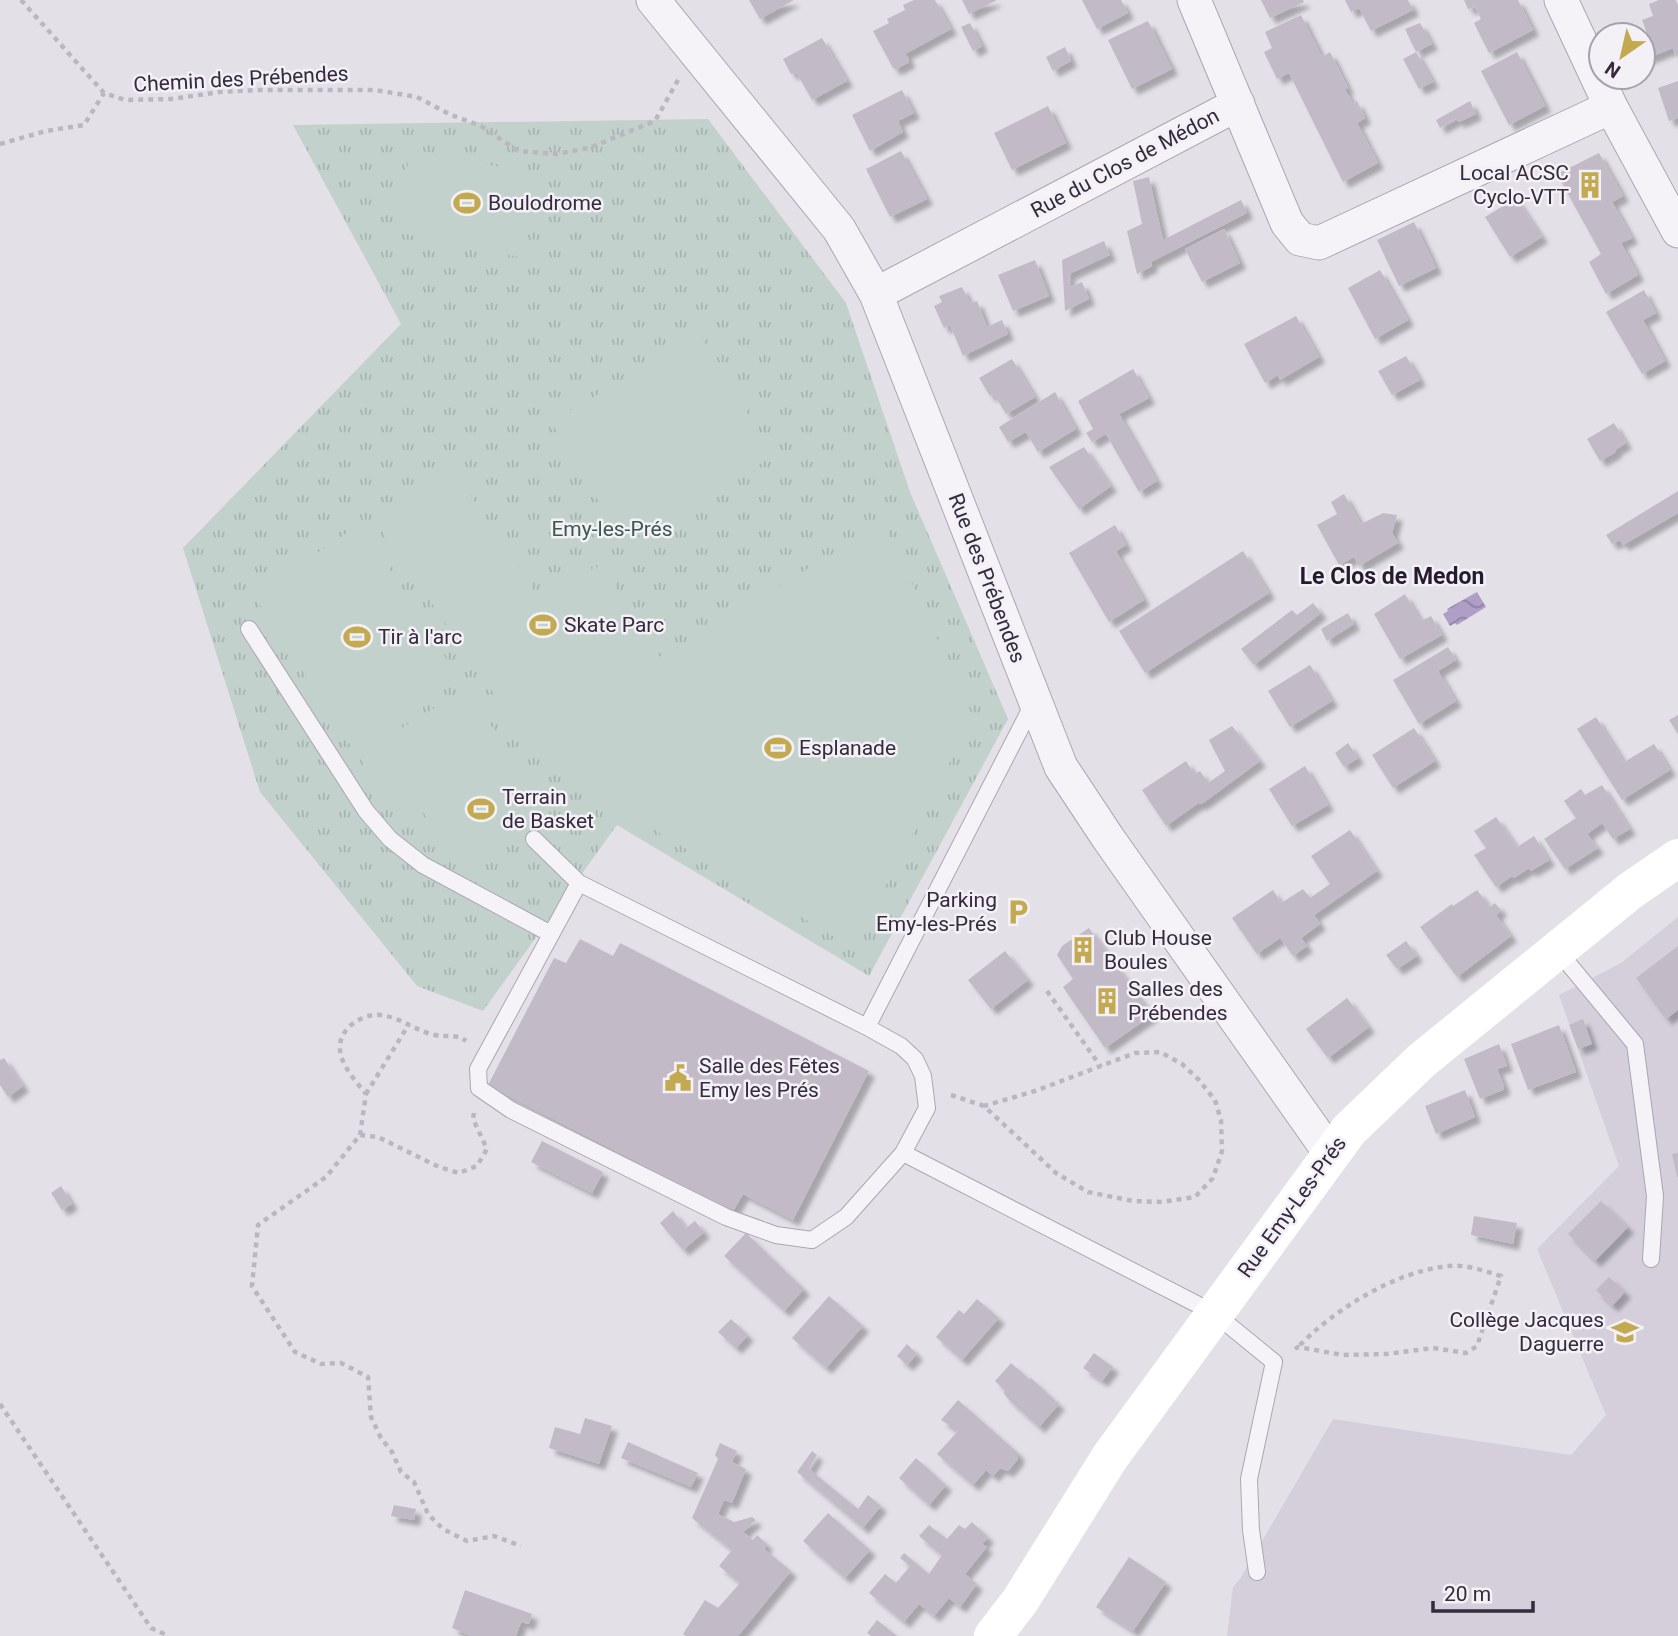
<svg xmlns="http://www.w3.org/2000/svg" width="1678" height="1636" viewBox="0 0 1678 1636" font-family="Roboto,sans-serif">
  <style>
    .built { fill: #d4cfda }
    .grass { fill: url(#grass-tufts) }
    .pitch { fill: #c2d1cc }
    .water { fill: url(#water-waves) }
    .building { fill: #c2bbc7; filter: url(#shadow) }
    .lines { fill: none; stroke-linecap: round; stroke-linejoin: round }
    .lane-casing { stroke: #aca6b2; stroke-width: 18 }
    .street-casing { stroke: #aca6b2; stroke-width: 35 }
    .path { stroke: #bbb7c0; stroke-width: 4.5; stroke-dasharray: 5 5; stroke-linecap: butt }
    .lane { stroke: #f5f3f7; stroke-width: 16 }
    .street { stroke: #f5f3f7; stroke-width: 33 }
    .secondary { stroke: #fff; stroke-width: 38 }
    .labels { text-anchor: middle; stroke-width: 5; stroke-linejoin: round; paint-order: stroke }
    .street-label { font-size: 21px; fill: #352a3e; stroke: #f3f0f6 }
    .poi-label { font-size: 21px; fill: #352a3e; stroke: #f3f0f6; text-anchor: start }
    .park-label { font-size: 21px; fill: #395950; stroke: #f3f0f6 }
    .neighbourhood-label { font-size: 23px; font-weight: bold; fill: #271c2f; stroke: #f3f0f6 }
  </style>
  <defs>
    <pattern id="grass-tufts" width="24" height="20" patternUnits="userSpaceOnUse" patternTransform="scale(1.75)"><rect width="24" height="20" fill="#c2d1cc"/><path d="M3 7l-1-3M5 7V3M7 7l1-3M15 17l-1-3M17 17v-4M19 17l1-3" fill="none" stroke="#a7b4b0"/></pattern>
    <pattern id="water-waves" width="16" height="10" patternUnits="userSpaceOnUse" patternTransform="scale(1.75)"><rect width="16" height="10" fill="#af9ec5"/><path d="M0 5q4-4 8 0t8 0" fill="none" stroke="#8f81a1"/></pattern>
    <filter id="shadow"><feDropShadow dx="6" dy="6" stdDeviation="2" flood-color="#0004"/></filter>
  </defs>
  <rect width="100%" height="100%" fill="#e4e0e8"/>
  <path class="built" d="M1678,917V1636H1227L1233,1587L1240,1579L1333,1419L1571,1455L1606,1415L1537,1249L1619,1166L1559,995L1621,963Z"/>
  <path class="grass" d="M708,119L846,303L910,492L1008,719L869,976L617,825L483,1011L417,986L260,792L183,548L401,324L293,125Z"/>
  <path class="pitch" d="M411,149L539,175L524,258L394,232Z
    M700,334L773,456L624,544L551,422Z
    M455,472L534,591L602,565L660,657L884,523L973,717L853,948L562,775L529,745L377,523Z
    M361,523L459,679L351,746L254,596Z
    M468,687L547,819L463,876L416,801L395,813L358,755Z"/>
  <path class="water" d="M1477,592L1486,607L1457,625L1455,623L1450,626L1443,614L1448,611L1447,609Z"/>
  <path class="building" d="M749,0H794L760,19Z
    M914,0H935L951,29L905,54L909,59L908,63L896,69L893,68L873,31L889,23L887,19L905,10L903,5Z
    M962,0H997L969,14Z
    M1082,0H1121L1128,13L1097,29Z
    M1261,0H1303L1304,2L1270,18Z
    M1345,0H1408L1413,10L1371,31L1359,8L1351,12Z
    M1464,0H1518L1533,30L1489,53L1474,23L1481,19L1475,7L1468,9Z
    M1659,0H1676L1678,5V54L1675,55L1673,48L1643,60V41L1649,39L1642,20L1653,16L1649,4Z
    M1301,15L1322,57L1330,52L1348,88L1345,89L1353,104L1357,101L1365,118L1357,123L1378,163L1343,182L1289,73L1277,79L1264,52L1272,48L1265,32Z
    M1148,21L1172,69L1132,89L1108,40Z
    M970,23L982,46L973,51L961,27Z
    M1420,23L1432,44L1416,52L1433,82L1419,89L1403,59L1416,52L1405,29Z
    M822,38L847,81L812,100L796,72L791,74L783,59Z
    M1065,47L1071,61L1053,71L1046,57Z
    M1517,52L1545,106L1509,125L1481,71Z
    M1678,81V118L1669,121L1658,88Z
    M902,90L914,113L898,121L903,132L870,151L852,115Z
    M1470,101L1476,114L1459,122L1456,119L1440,128L1436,120Z
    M1048,106L1066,143L1012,170L994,133Z
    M901,151L927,199L890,217L866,169Z
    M1599,153L1623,196L1612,202L1632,238L1621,243L1638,275L1606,294L1589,262L1601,254L1557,174Z
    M1149,177L1163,240L1241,200L1247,213L1151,262L1152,266L1137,274L1127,231L1142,224L1133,181Z
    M1516,198L1542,237L1510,257L1485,217Z
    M1414,222L1436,268L1399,286L1377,240Z
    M1224,229L1240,263L1202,282L1185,249Z
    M1104,241L1110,255L1069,274L1070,287L1082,282L1089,299L1065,311L1062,260Z
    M1035,260L1049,296L1013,311L998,275Z
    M1380,270L1408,320L1375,339L1348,288Z
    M962,287L970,303L977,301L987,327L1002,320L1008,334L963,356L950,325L944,328L934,306L942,302L939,296Z
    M1644,290L1656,313L1643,320L1665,361L1642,374L1606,312Z
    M1296,316L1319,357L1280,380L1278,375L1265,383L1244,344Z
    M1406,356L1420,380L1392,395L1378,371Z
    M1012,359L1035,397L1006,414L994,394L990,396L979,378Z
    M1133,369L1149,398L1119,414L1157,481L1139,492L1106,434L1092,442L1086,433L1093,429L1078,401Z
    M1055,392L1076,429L1038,452L1026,432L1008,442L999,427Z
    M1614,423L1626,443L1615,450L1616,452L1600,461L1587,439Z
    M1084,447L1111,486L1079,509L1049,467Z
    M1678,491V513L1623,545L1620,540L1612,544L1606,535Z
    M1344,494L1361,524L1383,513L1397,515L1392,533L1398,543L1359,566L1354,557L1339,565L1317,525L1337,514L1331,502Z
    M1115,525L1126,545L1116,551L1144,600L1109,622L1069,553Z
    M1243,551L1269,593L1145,673L1119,631Z
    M1405,594L1421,621L1431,616L1442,635L1400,659L1374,614Z
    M1313,603L1321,613L1254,665L1241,649L1292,610L1297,615Z
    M1348,613L1354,624L1327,641L1321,629Z
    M1448,647L1456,660L1438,671L1456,701L1419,724L1393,680Z
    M1310,665L1332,701L1290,727L1268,691Z
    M1678,715V734L1669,720Z
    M1596,717L1624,762L1654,744L1670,770L1622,800L1577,729Z
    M1232,726L1260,761L1203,803L1197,804L1166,826L1142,790L1186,761L1194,774L1200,771L1208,783L1225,771L1209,740Z
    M1414,728L1435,761L1393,788L1372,755Z
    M1348,743L1358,758L1344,767L1335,753Z
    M1305,766L1328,805L1292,826L1269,789Z
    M1602,785L1630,829L1613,839L1602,823L1587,834L1598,848L1565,869L1544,839L1576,818L1564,801L1581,789L1585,795Z
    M1496,817L1517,847L1534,836L1549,860L1531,871L1529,868L1514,878L1512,876L1496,887L1474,855L1486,848L1474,831Z
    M1350,830L1377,871L1314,915L1320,924L1301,938L1307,946L1293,956L1280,938L1257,954L1232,918L1273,890L1281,903L1303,889L1310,898L1330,884L1311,856Z
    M1477,890L1490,907L1495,903L1501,910L1496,915L1511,936L1457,977L1420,927L1452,904L1453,906Z
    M1089,928L1152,1015L1105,1048L1063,987L1073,979L1057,955L1062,946Z
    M580,939L613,956L620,943L869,1071L793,1220L743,1194L733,1211L488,1085L554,958L566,963Z
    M1406,941L1417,956L1397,969L1386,955Z
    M1678,946V1010L1666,1019L1636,978Z
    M1005,951L1028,980L991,1009L968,980Z
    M1347,998L1369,1027L1328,1058L1306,1029Z
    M1583,1019L1592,1044L1578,1049L1569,1025Z
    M1559,1025L1576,1072L1528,1090L1511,1044Z
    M1499,1044L1507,1066L1497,1069L1504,1086L1503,1090L1480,1099L1464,1059Z
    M4,1058L23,1086L8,1097L0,1085V1060Z
    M1465,1090L1475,1117L1436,1134L1425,1106Z
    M542,1141L603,1172L592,1193L531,1162Z
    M1678,1153V1177H1677L1672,1154Z
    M61,1186L72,1204L62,1210L51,1193Z
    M1601,1201L1628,1227L1595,1261L1568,1234Z
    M673,1211L686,1228L695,1221L704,1232L683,1250L660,1223Z
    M1474,1216L1517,1223L1513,1244L1471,1235Z
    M746,1233L804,1289L784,1311L724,1256Z
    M1609,1277L1625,1292L1612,1306L1596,1290Z
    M829,1296L863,1326L826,1368L792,1338Z
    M977,1299L999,1318L962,1360L936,1337L959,1310L964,1314Z
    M731,1319L748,1335L736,1348L718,1332Z
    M907,1344L917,1354L907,1365L897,1356Z
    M1094,1353L1113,1367L1102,1381L1083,1368Z
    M1011,1363L1029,1379L1031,1378L1059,1404L1039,1427L1010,1401L1004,1394L1005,1391L995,1381Z
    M958,1400L1018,1453V1459L1008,1471L1000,1468L993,1476L986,1470L973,1485L937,1454L958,1431L941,1420Z
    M585,1418L612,1426L599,1464L549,1448L555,1427L580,1434Z
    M628,1442L698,1473L691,1487L621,1458Z
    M720,1443L737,1451L732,1462L746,1469L732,1503L724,1500L718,1514L734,1522L752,1517L756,1520L743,1532L753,1540L757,1535L767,1544L764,1549L791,1571L738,1636H686L683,1634L705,1600L718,1608L740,1583L719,1566L732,1550L692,1518L718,1459L715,1455Z
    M812,1451L817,1455L809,1469L858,1509L868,1495L881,1506L863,1528L797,1472Z
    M916,1458L946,1485L929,1505L899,1478Z
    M394,1505L416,1509L414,1520L391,1516Z
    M828,1513L870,1550L845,1578L803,1541Z
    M972,1522L988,1537L982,1544L987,1547L965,1574L977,1584L960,1607L949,1598L934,1616L919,1604L904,1622L869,1593L885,1574L896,1583L910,1566L900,1558L904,1553L929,1574L942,1555L919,1536L929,1525L947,1539L959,1525L965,1529Z
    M1129,1557L1166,1582L1133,1631L1096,1607Z
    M465,1590L532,1614L529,1624L521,1622L516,1636H471L452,1628Z
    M877,1620L897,1636H871L867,1633Z"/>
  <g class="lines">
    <defs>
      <path id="lane" d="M249,629L366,811L390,839L423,865L551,934
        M534,839L579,883L867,1027L901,1046L915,1059L923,1076L927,1108L903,1153L1214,1313L1274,1362L1249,1479L1251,1530L1257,1572
        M579,883L478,1069L479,1088L511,1110L726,1217L776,1235L812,1240L846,1217L903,1153
        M1558,951L1635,1044L1655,1196L1651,1259
        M867,1027L1034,702"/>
      <path id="street" d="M653,0L839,229L876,294L1061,767L1108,838L1330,1153
        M1194,0L1287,223L1300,239L1319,243L1611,107
        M1561,0L1611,107L1678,231
        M876,294L1238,104"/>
    </defs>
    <use href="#lane" class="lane-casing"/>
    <use href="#street" class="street-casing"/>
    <path class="path" d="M21,0L104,93L125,100L172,99L219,92L259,90H375L417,97L449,114L481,126L518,151L557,154L589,148L655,121L678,80
      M0,144L46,131L84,125L104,93
      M1047,991L1101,1067
      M366,1094L409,1024
      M951,1095L984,1106L1056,1173L1088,1192L1133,1201L1162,1202L1195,1197L1213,1178L1222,1151L1221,1120L1215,1100L1198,1079L1182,1064L1160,1052L1135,1053L1035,1091L984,1106
      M474,1113L473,1119L487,1149L477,1166L459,1173L439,1167L378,1137L360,1135L326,1177L258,1225L252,1286L295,1352L321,1364L341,1363L368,1377L371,1417L381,1438L392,1452L401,1472L414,1482L428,1514L443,1529L467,1541L494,1536L521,1546
      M360,1135L366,1094C350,1074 326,1049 350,1026C358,1019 370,1014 380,1015C401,1017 415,1031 435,1035C447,1038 456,1033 466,1041
      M1295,1349L1298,1347L1343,1355L1387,1354L1433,1348L1466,1353L1477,1346L1501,1276C1484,1271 1466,1264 1448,1266C1394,1272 1335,1309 1298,1347
      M0,1404L151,1628L169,1636"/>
    <use href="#lane" class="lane"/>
    <use href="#street" class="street"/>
    <path class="secondary" d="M993,1636L1020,1601L1110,1457L1349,1130L1421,1061L1630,891L1678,858"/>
  </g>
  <defs>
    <symbol id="building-bare" viewBox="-9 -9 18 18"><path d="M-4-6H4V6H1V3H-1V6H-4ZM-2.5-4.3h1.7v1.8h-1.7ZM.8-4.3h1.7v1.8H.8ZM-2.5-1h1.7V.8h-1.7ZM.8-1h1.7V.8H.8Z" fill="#c3a94f" stroke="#f3f0f6" stroke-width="2.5" paint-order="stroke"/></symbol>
    <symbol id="stadium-bare" viewBox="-9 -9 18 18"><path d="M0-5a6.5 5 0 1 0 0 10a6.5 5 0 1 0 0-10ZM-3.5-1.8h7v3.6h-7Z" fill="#c3a94f" stroke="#f3f0f6" stroke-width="2.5" paint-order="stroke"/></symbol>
    <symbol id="parking-bare" viewBox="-9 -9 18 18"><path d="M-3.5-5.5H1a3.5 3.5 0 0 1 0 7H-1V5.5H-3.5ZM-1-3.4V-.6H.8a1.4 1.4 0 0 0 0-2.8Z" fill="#c3a94f" stroke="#f3f0f6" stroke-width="2.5" paint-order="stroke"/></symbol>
    <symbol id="civic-bare" viewBox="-9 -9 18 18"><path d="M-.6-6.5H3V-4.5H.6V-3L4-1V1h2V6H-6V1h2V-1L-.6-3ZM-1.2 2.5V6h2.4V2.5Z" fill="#c3a94f" stroke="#f3f0f6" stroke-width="2.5" paint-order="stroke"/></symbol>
    <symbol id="school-bare" viewBox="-9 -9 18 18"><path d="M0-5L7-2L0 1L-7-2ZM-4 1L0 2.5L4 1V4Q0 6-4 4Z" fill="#c3a94f" stroke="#f3f0f6" stroke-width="2.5" paint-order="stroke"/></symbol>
  </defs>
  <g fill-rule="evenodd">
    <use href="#building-bare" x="1571" y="166" width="38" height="38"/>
    <use href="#stadium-bare" x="448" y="184" width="38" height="38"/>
    <use href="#stadium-bare" x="524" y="606" width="38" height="38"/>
    <use href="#stadium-bare" x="338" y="618" width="38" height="38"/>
    <use href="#stadium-bare" x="759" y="729" width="38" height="38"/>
    <use href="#stadium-bare" x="462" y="790" width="38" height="38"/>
    <use href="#parking-bare" x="999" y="893" width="38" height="38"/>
    <use href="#building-bare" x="1064" y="931" width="38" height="38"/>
    <use href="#building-bare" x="1088" y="982" width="38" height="38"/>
    <use href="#civic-bare" x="659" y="1059" width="38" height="38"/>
    <use href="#school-bare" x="1606" y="1313" width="38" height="38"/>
  </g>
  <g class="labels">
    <g class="street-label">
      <text transform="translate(241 79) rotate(-3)" y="7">Chemin des Prébendes</text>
      <text transform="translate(1125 163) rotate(-28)" y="7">Rue du Clos de Médon</text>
      <text transform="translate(987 578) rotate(69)" y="7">Rue des Prébendes</text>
      <text transform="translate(1292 1207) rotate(-54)" y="7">Rue Emy-Les-Prés</text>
    </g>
    <g class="poi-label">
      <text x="1569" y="180" text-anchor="end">Local ACSC<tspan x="1569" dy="24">Cyclo-VTT</tspan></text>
      <text x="488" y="210">Boulodrome</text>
      <text x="564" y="632">Skate Parc</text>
      <text x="378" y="644">Tir à l'arc</text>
      <text x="799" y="755">Esplanade</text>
      <text x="502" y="804">Terrain<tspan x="502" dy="24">de Basket</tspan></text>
      <text x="997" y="907" text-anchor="end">Parking<tspan x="997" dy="24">Emy-les-Prés</tspan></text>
      <text x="1104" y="945">Club House<tspan x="1104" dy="24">Boules</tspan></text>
      <text x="1128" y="996">Salles des<tspan x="1128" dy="24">Prébendes</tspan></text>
      <text x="699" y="1073">Salle des Fêtes<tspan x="699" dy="24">Emy les Prés</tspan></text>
      <text x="1604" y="1327" text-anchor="end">Collège Jacques<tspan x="1604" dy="24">Daguerre</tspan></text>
    </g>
    <g class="park-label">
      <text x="612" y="536">Emy-les-Prés</text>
    </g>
    <g class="neighbourhood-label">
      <text x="1392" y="584">Le Clos de Medon</text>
    </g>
  </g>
  <g transform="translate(1622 56) rotate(214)"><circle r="33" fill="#f3f0f6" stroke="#a7a1ac" stroke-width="2"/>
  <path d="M0-5L12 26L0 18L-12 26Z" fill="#c3a94f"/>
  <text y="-10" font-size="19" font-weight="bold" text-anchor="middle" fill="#352a3e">N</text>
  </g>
  <path d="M1433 1601v10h100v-10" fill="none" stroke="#352a3e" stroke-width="3.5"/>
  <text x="1444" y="1601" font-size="21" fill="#352a3e" stroke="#f3f0f6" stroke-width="5" paint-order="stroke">20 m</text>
</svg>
